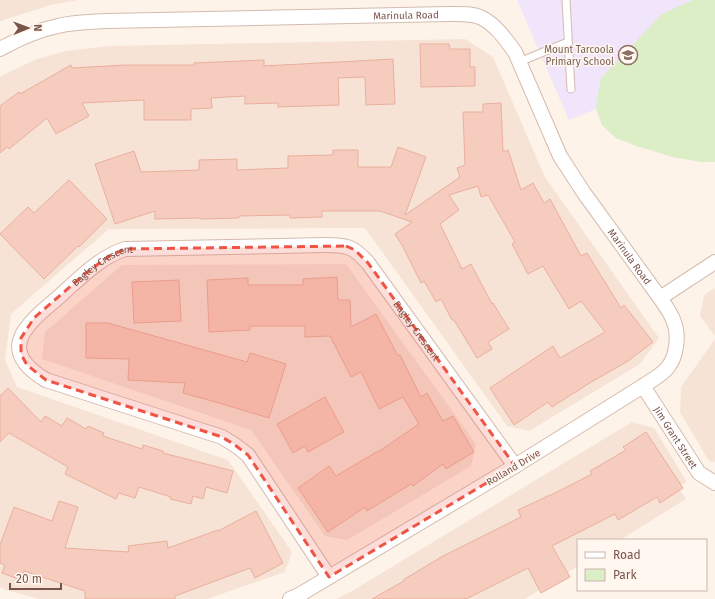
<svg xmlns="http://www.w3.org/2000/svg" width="715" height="599" viewBox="0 0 715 599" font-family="'Fira Sans',sans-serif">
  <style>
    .residential { fill: #f6e3d6 }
    .education { fill: #f0e5fb }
    .green { fill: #dbeec5 }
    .building { fill: #f6ccbe; stroke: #eaaf9d }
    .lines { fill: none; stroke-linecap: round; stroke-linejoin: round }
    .lane-casing { stroke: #d4bbaf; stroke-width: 9 }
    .street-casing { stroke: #d4bbaf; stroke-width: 16 }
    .lane { stroke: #fff; stroke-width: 7 }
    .street { stroke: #fff; stroke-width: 14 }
    .marked { fill: #f05445; fill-opacity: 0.2; stroke: #f05445; stroke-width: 3; stroke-dasharray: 8 5; stroke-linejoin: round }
    .labels { text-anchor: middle; stroke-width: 3; stroke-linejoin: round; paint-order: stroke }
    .street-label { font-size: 10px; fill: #7b5449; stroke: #fff7f0 }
    .education-label { font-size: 10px; fill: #785e54; stroke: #fff7f0; text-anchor: end }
  </style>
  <rect width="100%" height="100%" fill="#fef3e8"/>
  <path class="residential" d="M0,0H78L51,5L7,19L0,22Z
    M465,39L493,57L545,177L659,338L640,364L529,431L507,426L365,228L109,229L11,314L5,360L17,387L228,460L292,552L285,572L207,599H39L6,590L0,587V77L9,72L37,59L66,51L109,46Z
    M346,264L476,444L471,466L347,540L325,536L251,430L42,359L45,332L122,265Z
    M715,288V336L700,316L704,295Z
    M715,339V462L709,461L680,412L681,387Z
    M632,422L654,428L687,482L678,487L686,499L620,540H578V566L525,599H336L352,591Z"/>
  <path class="education" d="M517,0H715V162H702L673,157L637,146L616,138L602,125L596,109L569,120Z"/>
  <path class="green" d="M693,0H715V162H702L673,157L637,146L616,138L602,125L596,109L597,98L601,78L662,14Z"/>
  <path class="building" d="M420,44H449L450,49H470V67H475V86L421,87Z
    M393,59L395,104L366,105L365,77L338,78L339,105L278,107V103L245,104V96L211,98L212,108L191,109V120H144V100L82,103L89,116L56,134L47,118L9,149L7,147L0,153V106L19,92L20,94L71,65L72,68L126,65H195L194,63L264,60V66Z
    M501,103L503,152L508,150L521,190L533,183L544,203L550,199L581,256L587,253L621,308L624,305L653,342L628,361L588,384L552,407L548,402L514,425L490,388L553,346L560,358L605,332L581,301L569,309L543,266L528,274L512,244L515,242L488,195L481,197L478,186L449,195L459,210L440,224L462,269L471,264L492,304L493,303L509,329L488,342L492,349L477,358L454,320H452L441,299L436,302L424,281L421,283L402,245L395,234L412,222L380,211H322V217L290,218V215L239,216V218L201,219V218L155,219V211L115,224L95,164L134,151L141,172L199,170V160L237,159V170L288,168V156L333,155V150H358V167H391L398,147L426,157L405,215L460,177L457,168L465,165L463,112H483V104Z
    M69,180L107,219L79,247L78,246L44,279L0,234L28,207L34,213Z
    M337,277L338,300H350L351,327L376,314L398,356L400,355L421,397L427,393L443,421L453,416L474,452L446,469L443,464L413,486L411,484L367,511L365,507L328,532L298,488L329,466L336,476L378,451V452L419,424L403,397L379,409L361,372L351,377L330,336L305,337V326H250V330L209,332L207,280L248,278V285H303V279Z
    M179,280L181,321L134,323L132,282Z
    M86,323H108L247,362L250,353L286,364L269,418L219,403L183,393L185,383L128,380L129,359L86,358Z
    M8,388L41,422L45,416L62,426L67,418L86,429L88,426L104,433L103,436L142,449L143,445L163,451V453L233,471L227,493L206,487L203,499L193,496L191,504L170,499L171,497L139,487L135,498L119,493L116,499L65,474L68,467L9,433L0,442V396Z
    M325,397L344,432L308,452L305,446L293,453L277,424Z
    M646,432L683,488L660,503L657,497L618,520L615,514L552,546L570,577L541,593L528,568L466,599H372L404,581L403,580L443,556L521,517L518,510L550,495H551L592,474L590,471L626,450L623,447Z
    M59,501L78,507L65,548L129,552L128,546L167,541L168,548L218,530V531L256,511L283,563L255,578L250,568L175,596V599H85V591L24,571L21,580L2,573L5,565L0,563V545L14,507L52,521Z"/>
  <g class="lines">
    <defs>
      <path id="lane" d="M566,0L571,89
        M519,62L568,42"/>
      <g id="street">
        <path id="s1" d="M0,49C18,39 38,30 58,26C74,22 91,22 107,21L448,14C459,14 472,13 482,18C496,25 506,40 515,52L560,156L584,193L660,298C665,305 671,313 674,322C679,335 677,356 668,367C662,375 652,380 643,386L515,466L299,595L290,599"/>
        <path d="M660,298L715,262"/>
        <path id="s2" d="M643,386L699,473L715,483"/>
        <path id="s3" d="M329,577L248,455L235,445L222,437L46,380C34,373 19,362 19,346C20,340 22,333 26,329C35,315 49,306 61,295C80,278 100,257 125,249L325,245C347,245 353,246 368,263L515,466"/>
      </g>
    </defs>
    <use href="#lane" class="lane-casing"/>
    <use href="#street" class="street-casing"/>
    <use href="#lane" class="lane"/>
    <use href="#street" class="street"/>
  </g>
  <path class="marked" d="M346,246L355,250L368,263L515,466L329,577L248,455L235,445L222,437L46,380L27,365L21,354V338L34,318L86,273L109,256L125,249Z"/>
  <defs>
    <symbol id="school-ring" viewBox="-11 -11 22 22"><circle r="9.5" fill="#fff7f0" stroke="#8d6e63" stroke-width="1.5"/><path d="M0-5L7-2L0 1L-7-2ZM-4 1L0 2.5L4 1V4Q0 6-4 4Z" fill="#8d6e63"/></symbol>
  </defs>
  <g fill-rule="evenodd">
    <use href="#school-ring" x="617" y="44" width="22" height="22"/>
  </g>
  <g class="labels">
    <g class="street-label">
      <text dy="4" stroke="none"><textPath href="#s1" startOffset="411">Marinula Road</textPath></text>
      <text dy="4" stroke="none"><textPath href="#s1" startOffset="771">Marinula Road</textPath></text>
      <text dy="4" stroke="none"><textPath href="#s3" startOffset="528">Bagley Crescent</textPath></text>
      <text dy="4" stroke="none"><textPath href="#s3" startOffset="888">Bagley Crescent</textPath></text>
      <text dy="4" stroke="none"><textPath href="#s2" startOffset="61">Jim Grant Street</textPath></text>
      <text transform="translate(513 467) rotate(-31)" y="4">Rolland Drive</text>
    </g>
    <g class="education-label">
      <text x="614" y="53">Mount Tarcoola<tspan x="614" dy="12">Primary School</tspan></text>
    </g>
  </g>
  <rect x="577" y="539" width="130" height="52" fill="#fff7f0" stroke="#cab6ad"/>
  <rect x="585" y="552" width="20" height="6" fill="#ffffff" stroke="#cab6ad"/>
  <text x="613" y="559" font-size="12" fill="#7b5449">Road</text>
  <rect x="585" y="569" width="20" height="12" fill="#dbeec5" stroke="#cab6ad"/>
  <text x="613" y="579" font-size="12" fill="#7b5449">Park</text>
  <g transform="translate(28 28) rotate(89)" stroke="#fff7f0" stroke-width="3" paint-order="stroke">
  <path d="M0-3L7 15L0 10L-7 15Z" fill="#7b5449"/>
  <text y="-6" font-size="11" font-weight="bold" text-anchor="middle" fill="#7b5449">N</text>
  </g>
  <path d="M10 583v6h51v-6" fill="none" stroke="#7b5449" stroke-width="2"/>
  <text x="16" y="583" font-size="12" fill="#7b5449" stroke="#fff7f0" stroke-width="3" paint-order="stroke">20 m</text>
</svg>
